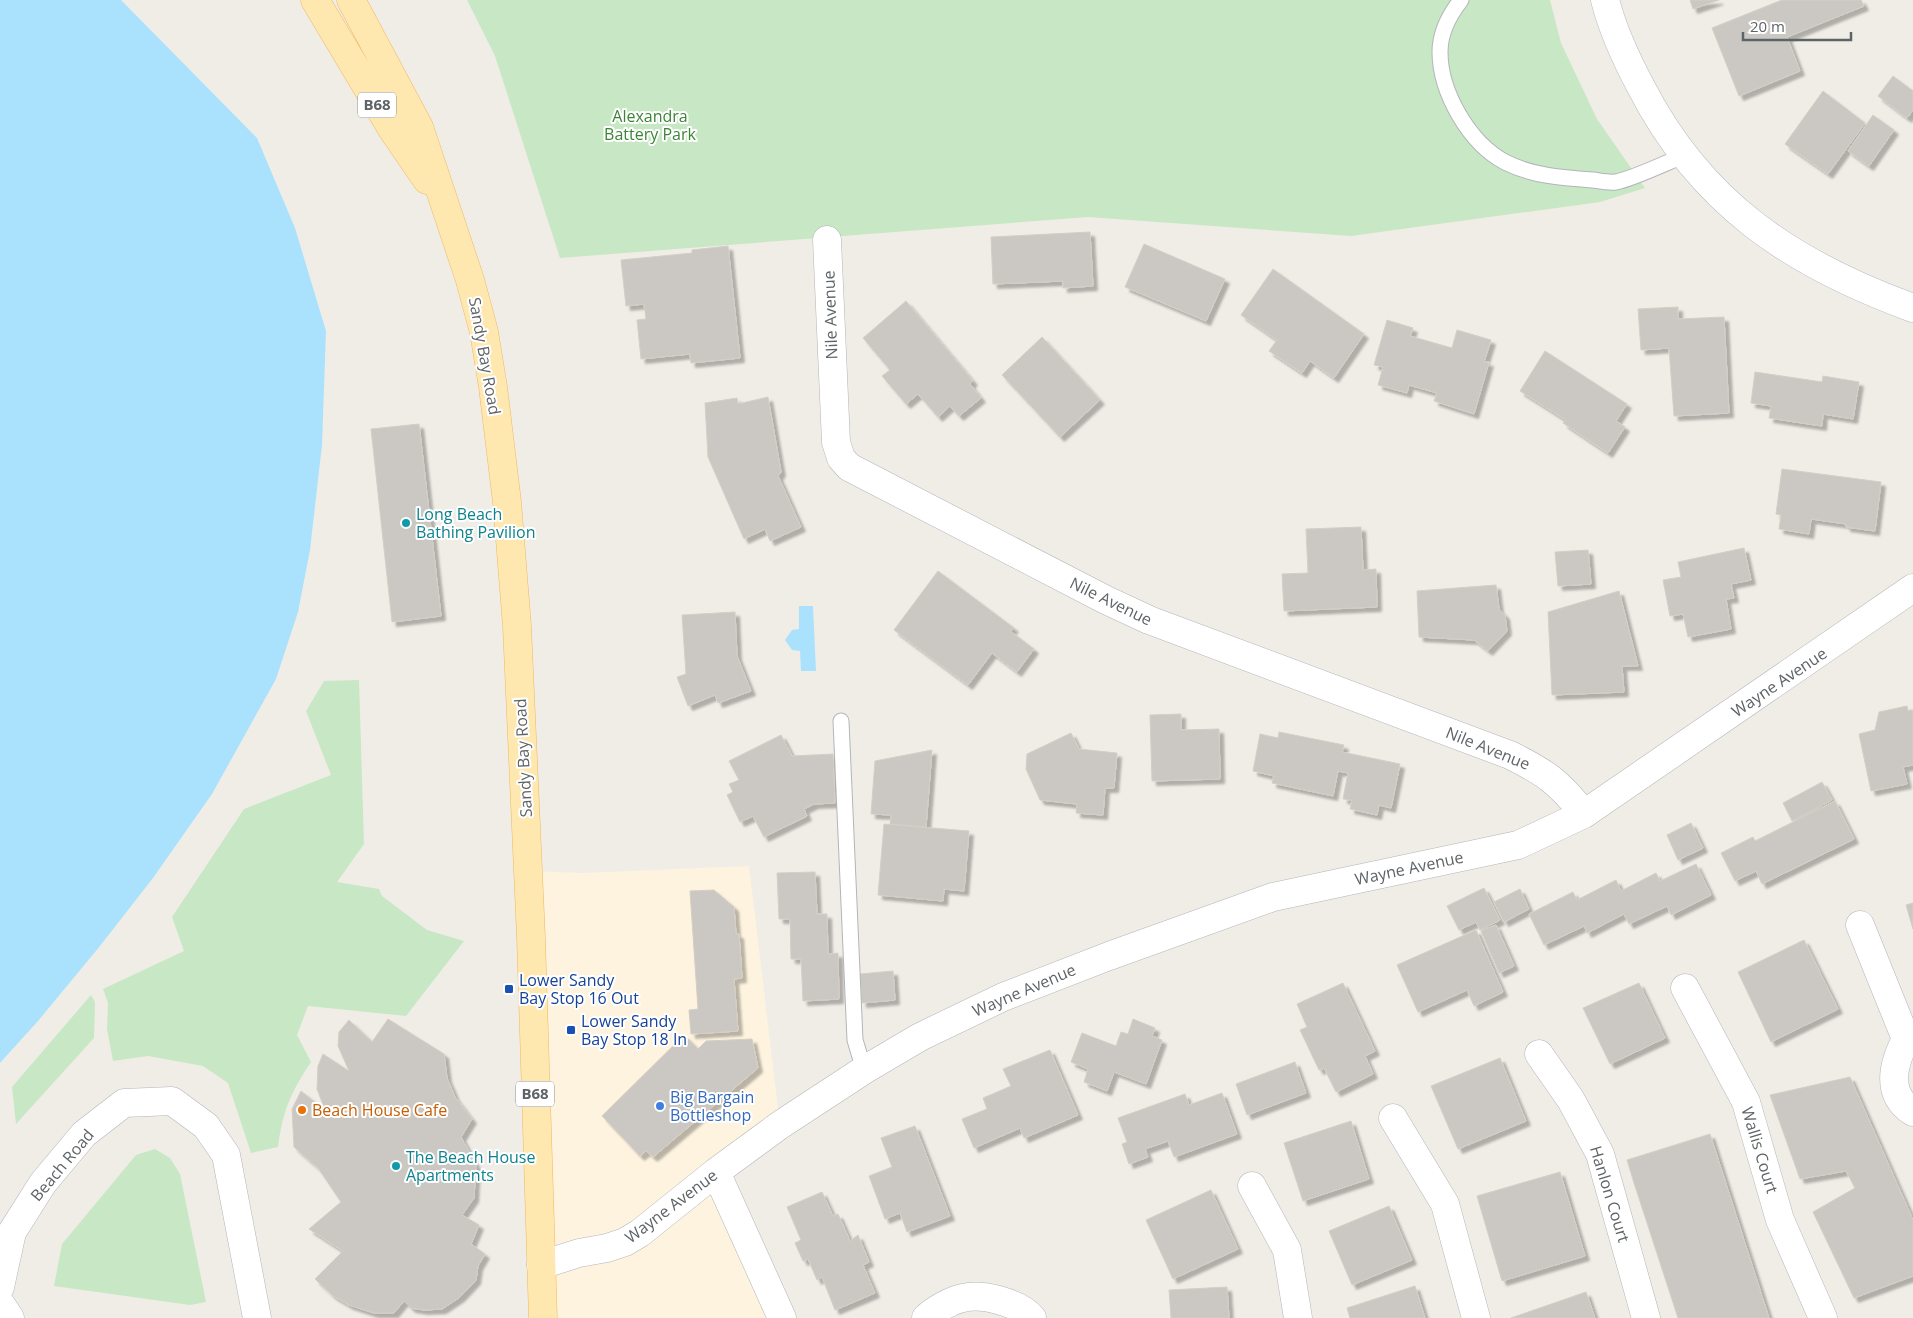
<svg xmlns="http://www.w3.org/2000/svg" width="1913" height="1318" viewBox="0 0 1913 1318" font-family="'Open Sans',sans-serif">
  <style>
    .commercial { fill: #fdf3df }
    .green { fill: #c8e7c4 }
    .water { fill: #aae2fe }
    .building { fill: #cbc8c3; stroke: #d5cec5; filter: url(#shadow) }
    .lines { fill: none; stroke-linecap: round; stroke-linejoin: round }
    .lane-casing { stroke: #b2b5b9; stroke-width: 17 }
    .street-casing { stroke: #b2b5b9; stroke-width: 29 }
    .secondary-casing { stroke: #b3b7bb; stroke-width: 29 }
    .primary-casing { stroke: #efb861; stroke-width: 29 }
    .lane { stroke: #fff; stroke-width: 15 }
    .street { stroke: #fff; stroke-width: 28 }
    .secondary { stroke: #fff; stroke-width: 28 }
    .primary { stroke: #fee8af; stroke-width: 28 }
    .culture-dot { fill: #0f9aa8; stroke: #fff; stroke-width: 2 }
    .transit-dot { fill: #1a4fb4; stroke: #fff; stroke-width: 2 }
    .shop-dot { fill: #3f7fe0; stroke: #fff; stroke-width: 2 }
    .food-dot { fill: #e8710a; stroke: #fff; stroke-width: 2 }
    .labels { text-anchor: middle; stroke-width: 4; stroke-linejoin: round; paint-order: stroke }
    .shield { fill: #fff; stroke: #8e9295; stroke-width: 1 }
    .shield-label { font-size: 15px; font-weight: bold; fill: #5e6367 }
    .park-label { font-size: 16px; fill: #3c8537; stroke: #fff }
    .street-label { font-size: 16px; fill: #5e6367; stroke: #fff }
    .culture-label { font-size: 16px; fill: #0d838f; stroke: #fff; text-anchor: start }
    .transit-label { font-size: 16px; fill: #164399; stroke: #fff; text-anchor: start }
    .shop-label { font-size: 16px; fill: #366cbe; stroke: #fff; text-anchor: start }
    .food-label { font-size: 16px; fill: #c56008; stroke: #fff; text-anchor: start }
  </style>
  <defs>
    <filter id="shadow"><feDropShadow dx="4.5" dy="4.5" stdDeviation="1" flood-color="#0004"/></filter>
  </defs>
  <rect width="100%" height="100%" fill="#f0ede7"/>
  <path class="commercial" d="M749,866L780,1125L716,1172L782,1318H543L528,871L583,873Z"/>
  <path class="green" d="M467,0H1550L1561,43L1597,119L1645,188L1600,202L1351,236L1088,217L560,258L495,56Z
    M359,680L364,844L337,882L379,889L382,896L427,930L464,941L406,1016L308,1006L297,1035L311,1062C290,1094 283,1110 278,1147L251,1153L228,1083L203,1066L148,1056L113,1061L107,1029L108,1003L103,989L184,951L172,917L244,809L331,775L306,711L324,681Z
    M91,995L95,1002L94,1038L16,1124L12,1087Z
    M155,1149L170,1158L180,1174L206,1302L190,1305L54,1286L62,1244L136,1155Z"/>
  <path class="water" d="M0,0H121L257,138L295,228L326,331L322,445L310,550L298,612L276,679L212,794L153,878L100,946L38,1021L0,1063Z
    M799,606H813L816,671H801L800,651L792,650L785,640L792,630L799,629Z"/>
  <path class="building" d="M1690,0H1719L1693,9Z
    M1782,0H1861L1864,6L1787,37L1800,71L1739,96L1712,28Z
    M1893,76L1913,91V110L1907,118L1878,96Z
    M1823,91L1865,123L1828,174L1785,144Z
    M1873,115L1894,130L1869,166L1848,151Z
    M1090,232L1093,286L1063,288V281L993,284L991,237Z
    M1144,244L1225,279L1206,321L1125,287Z
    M728,246L740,358L691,363L690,354L641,359L637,320L646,319L644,304L626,306L621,260L692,253V250Z
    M1273,269L1364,334L1334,378L1310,361L1302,373L1269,351L1277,340L1241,315Z
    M906,301L973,381L970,384L981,398L959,416L950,406L938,417L918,394L906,404L882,376L890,370L863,338Z
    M1678,307V319L1724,317L1729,413L1674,416L1669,348L1641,350L1638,309Z
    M1387,320L1413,328L1410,336L1452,348L1457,330L1491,340L1484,362H1489L1474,414L1434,401L1437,393L1409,385L1407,393L1378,385L1383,367L1374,365Z
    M1042,337L1100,400L1060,437L1002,375Z
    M1545,351L1627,404L1616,421L1625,427L1608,453L1563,423L1566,420L1520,391Z
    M1755,372L1822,382L1823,376L1859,382L1853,419L1823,414L1822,426L1769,418L1771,406L1751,403Z
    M768,397L781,472L778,476L801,527L770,541L765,529L744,539L708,457L705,403L737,398L738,404Z
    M419,424L441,616L392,622L371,429Z
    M1782,469L1881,482L1875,531L1846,527V524L1811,519L1809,534L1779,529L1781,515L1776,514Z
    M1361,527L1363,570L1376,569L1377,607L1284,611L1282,574L1308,573L1306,529Z
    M1744,548L1751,580L1731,584L1734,598L1726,599L1731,629L1688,637L1683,614L1670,616L1663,580L1681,577L1678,562Z
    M1588,550L1591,584L1558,586L1555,552Z
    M938,571L1014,628L1010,631L1034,649L1017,672L992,653L968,685L894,630Z
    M1496,585L1499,609L1505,615L1507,631L1488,651L1474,640L1419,637L1417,591Z
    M1619,591L1638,666H1622L1624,692L1552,695L1548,612Z
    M735,612L737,656L751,691L718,703L715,695L688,706L677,677L686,674L682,615Z
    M1907,706L1908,711L1913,710V765L1903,767L1907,784L1871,791L1859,734L1875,730L1879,712Z
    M1181,714V730L1219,729L1220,779L1152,781L1150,715Z
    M1279,732L1344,745L1342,752L1400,764L1391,808L1379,805L1377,815L1350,809L1352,800L1343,799L1348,773L1338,771L1333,796L1272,783L1274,776L1253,771L1260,734L1278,738Z
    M1071,733L1079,749L1117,753L1114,788H1105L1103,815L1076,813L1077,804L1040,800L1026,769L1027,754Z
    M781,735L792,756L833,754L835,803L814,804L804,809L807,816L764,837L753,816L740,822L727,795L733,792L729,784L739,780L729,761Z
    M932,750L926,827L890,824L891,815L871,814L875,761Z
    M1822,782L1832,800L1792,821L1783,803Z
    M1835,801L1854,839L1762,884L1756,871L1735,881L1721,853L1753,837L1755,841Z
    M1691,823L1703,848L1678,860L1667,835Z
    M884,824L969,831L964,891L944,889L943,901L878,895Z
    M1696,864L1711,895L1671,915L1667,906L1629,924L1624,914L1587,933L1584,926L1544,945L1529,914L1573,892L1577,900L1616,880L1621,891L1656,873L1660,881Z
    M815,872L817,914H827L828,954L838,953L839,999L803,1001L801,959H791L790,919H779L777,873Z
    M1484,888L1500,920L1480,930L1476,922L1459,930L1447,906Z
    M1520,889L1529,909L1504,922L1494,902Z
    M714,890L734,907L736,934H739L742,978L734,979L738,1031L691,1034L689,1010L698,1009L690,891Z
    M1913,903V929L1906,905Z
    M1496,925L1514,966L1499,973L1481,931Z
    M1476,930L1503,992L1474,1006L1467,990L1418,1012L1397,965Z
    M1804,940L1838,1009L1771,1042L1738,972Z
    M893,971L895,1000L862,1003L860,974Z
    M1343,983L1375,1051L1365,1056L1373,1074L1336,1092L1324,1068L1319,1070L1300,1030L1307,1027L1297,1004Z
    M1639,983L1665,1038L1610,1064L1583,1008Z
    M388,1019L444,1054L447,1078L455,1097L472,1119L461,1137L476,1165L474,1198L462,1215L479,1225L471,1244L485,1254L478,1266L476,1280L460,1297L442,1309L424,1310L411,1308L404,1301L394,1313H374L349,1305L332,1295L315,1279L343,1251L309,1229L341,1202L318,1168L294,1147L292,1109L301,1091L325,1110L317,1089L318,1066L323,1054L349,1071L338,1046L339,1032L349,1020L372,1042Z
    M1133,1019L1155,1028L1152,1036L1162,1040L1146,1084L1114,1072L1107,1091L1084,1082L1088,1069L1071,1062L1082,1033L1116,1046L1121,1032L1128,1034Z
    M684,1035L698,1049L706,1041L752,1039L758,1068L653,1157L646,1151L640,1156L602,1116Z
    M1050,1050L1078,1115L1024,1138L1020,1128L974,1148L962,1119L987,1109L983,1098L1011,1086L1003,1069Z
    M1500,1058L1526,1121L1458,1149L1431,1086Z
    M1295,1062L1306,1093L1247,1115L1236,1084Z
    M1850,1077L1913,1220V1276L1854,1298L1813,1212L1855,1188L1846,1171L1800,1179L1770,1095Z
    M1222,1093L1237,1134L1174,1157L1168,1141L1145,1149L1148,1157L1129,1164L1122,1144L1127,1142L1118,1118L1185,1094L1189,1105Z
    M1351,1121L1369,1179L1303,1201L1284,1143Z
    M915,1126L950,1216L907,1232L900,1213L885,1219L869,1176L892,1167L881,1138Z
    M1710,1134L1769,1318H1678L1634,1183L1627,1160Z
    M1560,1172L1585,1256L1502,1281L1477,1196Z
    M1211,1190L1238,1249L1173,1279L1146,1220Z
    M822,1192L833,1216L838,1214L850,1241L858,1235L869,1262L863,1265L875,1293L835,1310L822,1277L817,1280L808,1259L803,1261L795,1243L801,1240L787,1207Z
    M1389,1206L1412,1260L1352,1285L1329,1231Z
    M1415,1286L1425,1318H1350L1347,1308Z
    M1227,1287L1229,1318H1171L1169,1290Z
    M1586,1292L1595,1318H1511Z"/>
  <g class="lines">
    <defs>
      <path id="lane" d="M1461,0C1450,14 1440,33 1440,52C1440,92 1469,143 1505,162C1532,176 1563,178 1593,180C1600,181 1609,183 1616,182C1632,179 1666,163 1683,156
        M841,721L855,1040L864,1070"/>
      <path id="street" d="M827,240L836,442L841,458L849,467L1106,600L1149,620L1510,755C1546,773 1559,782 1584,814
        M1860,925L1906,1039C1893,1064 1885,1094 1913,1112
        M1685,988L1746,1102L1780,1220L1823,1318
        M1539,1054L1571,1100L1600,1154L1646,1318
        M1393,1118L1445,1204L1476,1318
        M716,1172L782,1318
        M1252,1186L1287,1250L1298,1318
        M541,1265L579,1253L607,1248L625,1242L640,1233L716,1172L780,1125L864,1070L920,1037L1003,997L1109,956L1273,897L1518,845L1584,814L1913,588
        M0,1287L12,1232L43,1183L84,1134L124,1103L172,1101L206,1126L226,1155L257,1318
        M0,1303L10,1318
        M926,1318C934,1310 952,1300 963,1298C983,1293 1019,1303 1032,1318"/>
      <path id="secondary" d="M1605,0C1613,31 1626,59 1641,87C1701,204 1792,264 1913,308"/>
      <path id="primary" d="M315,0L392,129L427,180
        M351,0L419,127L470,280L484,332L493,387L507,502L517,626L531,937L543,1318"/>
    </defs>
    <use href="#lane" class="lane-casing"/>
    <use href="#street" class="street-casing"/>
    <use href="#secondary" class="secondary-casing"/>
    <use href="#primary" class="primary-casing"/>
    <use href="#lane" class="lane"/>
    <use href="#street" class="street"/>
    <use href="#secondary" class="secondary"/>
    <use href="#primary" class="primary"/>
  </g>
  <g class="culture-dot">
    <circle cx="406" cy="523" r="5"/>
    <circle cx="396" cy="1166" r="5"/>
  </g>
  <g class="transit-dot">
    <rect x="504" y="984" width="10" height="10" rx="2.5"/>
    <rect x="566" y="1025" width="10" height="10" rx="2.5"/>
  </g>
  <circle class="shop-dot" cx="660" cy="1106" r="5"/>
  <circle class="food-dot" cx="302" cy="1110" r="5"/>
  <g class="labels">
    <g class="shield">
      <rect x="358" y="92.5" width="38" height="25" rx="4"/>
      <rect x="516" y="1081.5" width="38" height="25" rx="4"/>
    </g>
    <g class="shield-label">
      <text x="377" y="110">B68</text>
      <text x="535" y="1099">B68</text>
    </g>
    <g class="park-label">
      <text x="650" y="122">Alexandra<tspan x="650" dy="18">Battery Park</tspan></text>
    </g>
    <g class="street-label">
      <text transform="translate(830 315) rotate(-92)" y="6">Nile Avenue</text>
      <text transform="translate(485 356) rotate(80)" y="6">Sandy Bay Road</text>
      <text transform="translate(1111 601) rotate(26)" y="6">Nile Avenue</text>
      <text transform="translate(1779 682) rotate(-34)" y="6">Wayne Avenue</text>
      <text transform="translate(1488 748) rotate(22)" y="6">Nile Avenue</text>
      <text transform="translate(523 758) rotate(-93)" y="6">Sandy Bay Road</text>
      <text transform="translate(1409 868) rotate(-12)" y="6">Wayne Avenue</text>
      <text transform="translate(1024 990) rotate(-23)" y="6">Wayne Avenue</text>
      <text transform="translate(1760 1150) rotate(73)" y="6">Wallis Court</text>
      <text transform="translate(62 1165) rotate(-50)" y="6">Beach Road</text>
      <text transform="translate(1610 1194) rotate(73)" y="6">Hanlon Court</text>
      <text transform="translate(671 1206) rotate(-37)" y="6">Wayne Avenue</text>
    </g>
    <g class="culture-label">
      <text x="416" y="520">Long Beach<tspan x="416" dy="18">Bathing Pavilion</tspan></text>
      <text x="406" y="1163">The Beach House<tspan x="406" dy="18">Apartments</tspan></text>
    </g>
    <g class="transit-label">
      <text x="519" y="986">Lower Sandy<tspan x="519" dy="18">Bay Stop 16 Out</tspan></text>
      <text x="581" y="1027">Lower Sandy<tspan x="581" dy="18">Bay Stop 18 In</tspan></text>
    </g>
    <g class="shop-label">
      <text x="670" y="1103">Big Bargain<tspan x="670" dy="18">Bottleshop</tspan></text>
    </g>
    <g class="food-label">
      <text x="312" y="1116">Beach House Cafe</text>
    </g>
  </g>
  <path d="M1743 32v8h108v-8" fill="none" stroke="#5e6367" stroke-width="2.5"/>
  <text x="1750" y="32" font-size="15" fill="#5e6367" stroke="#ffffff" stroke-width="4" paint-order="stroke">20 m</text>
</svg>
